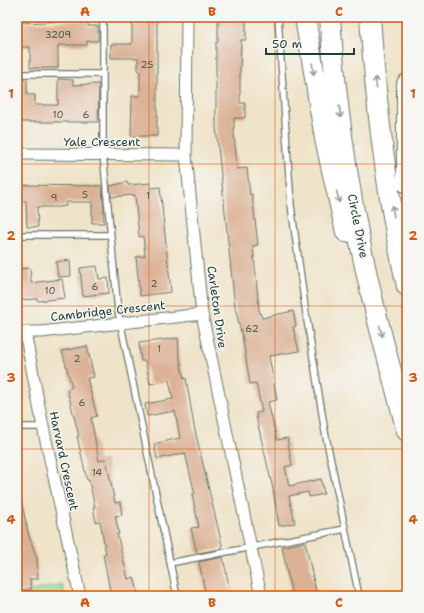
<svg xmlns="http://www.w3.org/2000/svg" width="424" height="613" viewBox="0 0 424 613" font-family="'Shantell Sans',sans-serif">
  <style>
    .green { fill: #8ed690; stroke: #568a62 }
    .building { fill: #dbb296 }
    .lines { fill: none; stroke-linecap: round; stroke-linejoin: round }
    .service-casing { stroke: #687768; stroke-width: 8 }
    .minor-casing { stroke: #687768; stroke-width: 13 }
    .motorway-casing { stroke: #687768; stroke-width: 22 }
    .service { stroke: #fff; stroke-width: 5.5 }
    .minor { stroke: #fff; stroke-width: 11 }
    .motorway { stroke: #fff; stroke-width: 20 }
    .oneway { stroke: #8f9e9a }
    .grid { fill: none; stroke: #d45610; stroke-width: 1; stroke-opacity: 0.55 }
    .labels { text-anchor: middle; stroke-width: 3; stroke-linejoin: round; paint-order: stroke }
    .number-label { font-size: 10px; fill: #4e5a4c }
    .street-label { font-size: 12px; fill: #1f3d34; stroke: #f6f6f2 }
    .neatline { fill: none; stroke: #d45610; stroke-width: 1.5 }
    .grid-label { font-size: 13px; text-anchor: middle; font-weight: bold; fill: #d45610 }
  </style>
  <rect width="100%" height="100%" fill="#f6f6f2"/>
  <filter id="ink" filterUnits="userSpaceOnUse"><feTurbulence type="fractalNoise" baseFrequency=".025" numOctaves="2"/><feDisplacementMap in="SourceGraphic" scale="8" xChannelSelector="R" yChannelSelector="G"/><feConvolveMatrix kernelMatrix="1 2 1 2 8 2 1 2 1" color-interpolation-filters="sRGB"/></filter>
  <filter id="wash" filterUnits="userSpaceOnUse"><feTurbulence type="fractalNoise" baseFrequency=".012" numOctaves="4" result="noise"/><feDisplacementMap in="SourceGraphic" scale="16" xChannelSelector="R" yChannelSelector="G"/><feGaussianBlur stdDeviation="0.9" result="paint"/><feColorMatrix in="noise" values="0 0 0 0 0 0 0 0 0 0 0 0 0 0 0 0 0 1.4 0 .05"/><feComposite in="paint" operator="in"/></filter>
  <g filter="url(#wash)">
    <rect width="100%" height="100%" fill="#efe3c8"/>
    <path class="green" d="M62,584L65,596H17V594Z"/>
    <g id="blocks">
      <path class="building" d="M132,17H157V136H131L132,96H140V71H138V58H111V44H132Z
        M218,17H246V40H241L240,70V103H245V118H234V133L237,169L247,168L250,195L252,194L258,245L253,246L259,310L262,318L293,311L296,326L293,327L299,351L269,356L277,400L268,402L277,440L287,438L292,465L285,467L289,486L321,479L324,494L309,497L308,492L289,496L295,523L279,526L273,489L257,421L256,413L262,412L256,383L250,384L243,340L235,307L216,127V42H218Z
        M73,21H88V26H98V41H87V45H58V68H30V47H17V23Z
        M58,79L73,80V85L99,84L98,122H18V80H27V95H35V105H58Z
        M127,182L128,185L150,183L151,188L160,187L171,292L140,296L136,257L145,256L143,236L139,237L135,195L111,197L110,186Z
        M17,185L102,186L104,223H92V202H66V206L59,207H37L38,227H27L26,201H17Z
        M70,260L71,276L58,277L56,262Z
        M97,266L99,279L108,278L109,293L83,296L80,268Z
        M30,268L31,283L62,279L65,298L38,301L37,299L17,300V269Z
        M178,338L179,355L184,378H186L194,426L222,545L221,549L197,553L191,528L199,527L192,494H195L185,453L157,459L154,444L180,438L175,411L147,416L145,404L173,399L169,380L150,384L145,361H141L139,343Z
        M87,346L94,377L87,378L97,416L91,418L99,461L106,459L115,503L120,502L122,515L115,516L119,534H117L128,579L134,577L139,596H111L103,554H106L100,521L96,522L93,507H95L89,480H87L77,436H79L67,389L72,387L62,351Z
        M21,500L29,536L37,559L38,579H30L31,590L17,591V501Z
        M305,542L317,596H292L282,547Z
        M223,557L231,596H206L199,562Z"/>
    </g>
  </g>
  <g filter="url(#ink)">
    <use href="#blocks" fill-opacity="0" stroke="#687768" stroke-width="1"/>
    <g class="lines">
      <defs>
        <path id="service" d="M103,17V154L118,311L177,596
          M278,17L291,205L306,314L325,432L359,596
          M17,74H103
          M17,235H111
          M17,427H43
          M170,563L345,529"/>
        <path id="minor" d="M187,17L186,155L202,314L261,596
          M17,154L186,155
          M17,332H41L202,314
          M25,332L43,427L80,596"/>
        <path id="motorway" d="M305,17L325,139L346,232
          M330,17C336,109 350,203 371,293C382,339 395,385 407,431
          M370,17C376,106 387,199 407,286
          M407,84V183"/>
      </defs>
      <use href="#service" class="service-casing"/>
      <use href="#minor" class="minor-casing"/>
      <use href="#motorway" class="motorway-casing"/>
      <use href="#service" class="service"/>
      <use href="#minor" class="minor"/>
      <use href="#motorway" class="motorway"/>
    </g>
    <defs><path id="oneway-shaft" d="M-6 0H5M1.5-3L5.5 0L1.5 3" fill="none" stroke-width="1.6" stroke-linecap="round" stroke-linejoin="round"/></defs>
    <g class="oneway">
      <use href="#oneway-shaft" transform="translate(313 69) rotate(82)"/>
      <use href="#oneway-shaft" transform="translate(376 83) rotate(-96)"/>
      <use href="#oneway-shaft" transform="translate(340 112) rotate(83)"/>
      <use href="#oneway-shaft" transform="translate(338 197) rotate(77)"/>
      <use href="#oneway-shaft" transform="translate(393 211) rotate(-99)"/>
      <use href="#oneway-shaft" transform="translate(381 331) rotate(75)"/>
    </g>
  </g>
  <path class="grid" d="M149,17V596M275,17V596M17,164H407M17,306H407M17,449H407"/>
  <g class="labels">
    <g class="number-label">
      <text x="58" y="38">3209</text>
      <text x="147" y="68">25</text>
      <text x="58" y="118">10</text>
      <text x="86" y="118">6</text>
      <text x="85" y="198">5</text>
      <text x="148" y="199">1</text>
      <text x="54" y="201">9</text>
      <text x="154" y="287">2</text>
      <text x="95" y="290">6</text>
      <text x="50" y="294">10</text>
      <text x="252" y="332">62</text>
      <text x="159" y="352">1</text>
      <text x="77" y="362">2</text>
      <text x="82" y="406">6</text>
      <text x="97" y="476">14</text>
    </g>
    <g class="street-label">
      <text x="102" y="146">Yale Crescent</text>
      <text transform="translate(358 226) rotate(79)" y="4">Circle Drive</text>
      <text transform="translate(217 307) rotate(82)" y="4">Carleton Drive</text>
      <text transform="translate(108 311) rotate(-6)" y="4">Cambridge Crescent</text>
      <text transform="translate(64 461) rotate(78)" y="4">Harvard Crescent</text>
    </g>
  </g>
  <rect width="424" height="613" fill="none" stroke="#f6f6f2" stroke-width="44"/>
  <path d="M266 48v6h88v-6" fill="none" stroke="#1f3d34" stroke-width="2"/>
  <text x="272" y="48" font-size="12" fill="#1f3d34" stroke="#f6f6f2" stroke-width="3" paint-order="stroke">50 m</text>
  <rect x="22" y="22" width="380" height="569" class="neatline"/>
  <g class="grid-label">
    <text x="85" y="16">A</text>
    <text x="212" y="16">B</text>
    <text x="339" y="16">C</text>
    <text x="11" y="98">1</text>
    <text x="413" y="98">1</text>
    <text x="11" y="240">2</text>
    <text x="413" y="240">2</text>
    <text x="11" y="382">3</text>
    <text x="413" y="382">3</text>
    <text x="11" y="524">4</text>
    <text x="413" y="524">4</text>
    <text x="85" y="607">A</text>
    <text x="212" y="607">B</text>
    <text x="339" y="607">C</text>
  </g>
</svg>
